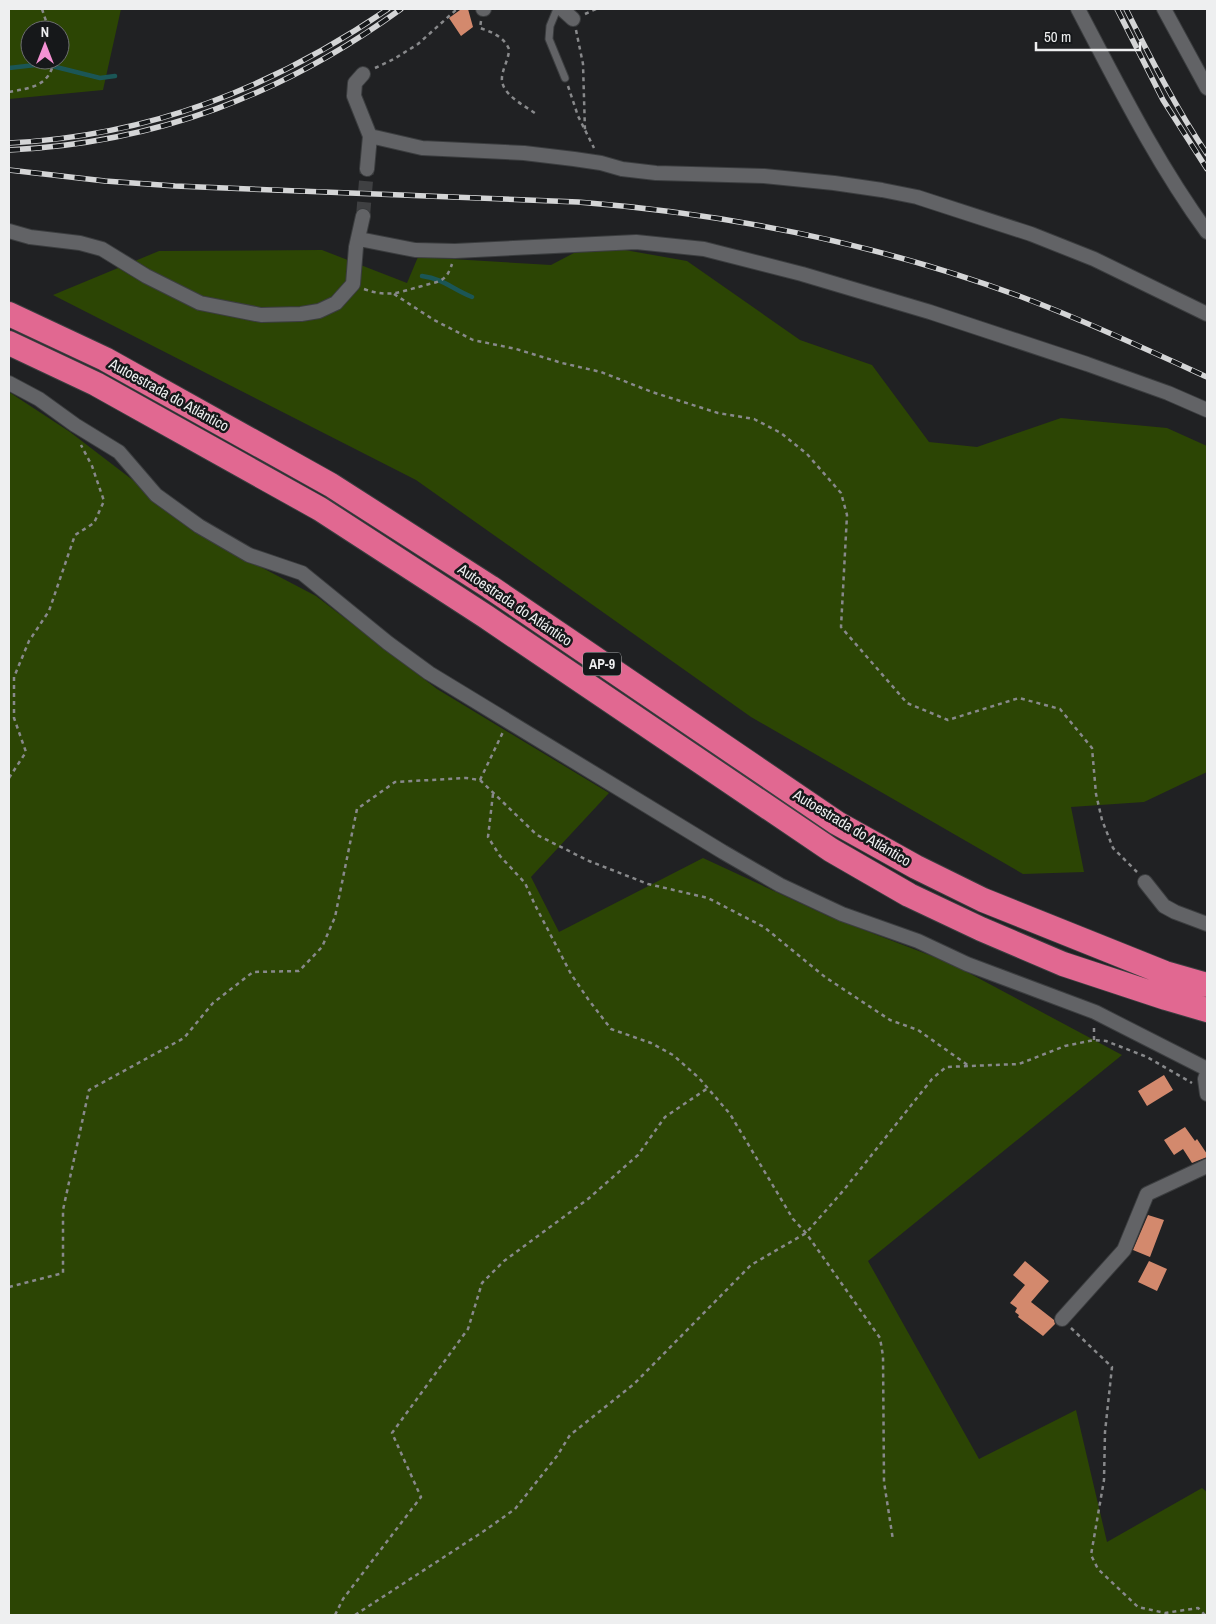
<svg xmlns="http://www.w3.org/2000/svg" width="1216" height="1624" viewBox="0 0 1216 1624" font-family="'Archivo Narrow',sans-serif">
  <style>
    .green { fill: #2c4504; fill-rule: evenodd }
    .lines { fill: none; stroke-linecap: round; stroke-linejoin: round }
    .stream { stroke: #1b5656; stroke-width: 4.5 }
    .building { fill: #d3896d }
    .street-tunnel { stroke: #3f4042; stroke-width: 14; stroke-dasharray: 14 7; stroke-linecap: butt }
    .lane-casing { stroke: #3b3d3f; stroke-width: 9 }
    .street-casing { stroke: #3b3d3f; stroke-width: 16 }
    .highway-casing { stroke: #3b3d3f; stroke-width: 26 }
    .path { stroke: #88898b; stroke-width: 2.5; stroke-dasharray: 4 4; stroke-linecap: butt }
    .lane { stroke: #626366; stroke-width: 7 }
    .street { stroke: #626366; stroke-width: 14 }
    .highway { stroke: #e16891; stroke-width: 24 }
    .rail-casing { stroke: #d4d5d6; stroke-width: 5.5 }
    .rail { stroke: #16181a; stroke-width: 4; stroke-dasharray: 11; stroke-linecap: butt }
    .labels { text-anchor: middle; stroke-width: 5; stroke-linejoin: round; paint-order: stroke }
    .shield { fill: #16181a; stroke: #adaeb0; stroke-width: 1 }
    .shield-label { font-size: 14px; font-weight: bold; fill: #eeeff0 }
    .street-label { font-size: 15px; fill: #eeeff0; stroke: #16181a }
  </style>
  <rect width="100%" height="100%" fill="#202123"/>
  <path class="green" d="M9,9H121L103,90L9,99ZM30,30H60V60H30Z
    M591,244L687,261L800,340L872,365L929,442L977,447L1061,418L1167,428L1207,446V772L1144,802L1071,807L1084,872L1023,874L751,717L416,480L53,295L159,251L322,250L407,283L418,257L551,265Z
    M9,392L70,432L215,543L316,596L437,689L609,793L531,877L559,932L703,858L830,917L950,963L1122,1055L868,1261L979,1459L1076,1410L1107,1542L1202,1488L1207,1492V1615H9Z"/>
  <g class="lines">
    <path class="stream" d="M9,68L44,64L100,78L115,76
      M422,276C444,279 452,289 472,297"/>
  </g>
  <path class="building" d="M468,9L473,27L461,36L449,18L460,10Z
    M1164,1075L1173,1090L1147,1106L1138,1091Z
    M1185,1127L1195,1141L1197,1139L1207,1154V1157L1192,1163L1183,1149L1174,1155L1164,1140Z
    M1148,1215L1164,1220L1150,1257L1133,1250Z
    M1025,1261L1049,1281L1031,1302L1054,1320L1055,1324L1043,1336L1018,1317L1019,1315L1015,1312L1017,1308L1010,1303L1025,1285L1013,1275Z
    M1149,1261L1167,1269L1157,1291L1138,1282Z"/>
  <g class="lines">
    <path class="street-tunnel" d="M363,216L367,169"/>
    <defs>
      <path id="lane" d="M557,9L550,26L549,39L565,78"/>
      <path id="street" d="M483,9H484
        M562,9L573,19
        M1078,9C1118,85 1156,162 1207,232
        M1164,9L1207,88
        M363,74L355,83L354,96L370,136L367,169
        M370,136L422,148L524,153L574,159L601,163L622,169L656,173L764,176L834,183L882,190L917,197L1031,234L1094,259L1207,314
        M9,231L30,237L80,243L102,249L146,276L200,303L261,315L301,314L319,311L336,303L353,284L356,247L363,216
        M359,239L415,250L455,251L636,242L704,249L802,274L930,312L1087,364L1168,393L1207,410
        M9,383L39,399L75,425L119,452L156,495L199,526L249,555L302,573L388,643L429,673L723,852L780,885L842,914L918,941L967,964L1095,1012L1207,1069
        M1145,882L1164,906L1175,912L1207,924
        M1207,1073L1205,1079L1207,1094
        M1062,1319L1124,1250L1147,1194L1207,1166"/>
      <path id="highway" d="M9,314L105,359L331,485L490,587L837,823L916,867L983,900L1165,973L1207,985
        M9,343L96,384L320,509L485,616L831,850L909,895L981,929L1063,964L1166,998L1207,1010"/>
    </defs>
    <use href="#lane" class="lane-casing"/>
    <use href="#street" class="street-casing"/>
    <use href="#highway" class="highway-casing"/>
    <path class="path" d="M42,9L49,30
      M585,14L596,9
      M481,21L480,28C492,32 504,37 509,49C509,59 503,67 502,77C500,94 524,105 536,114
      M576,30L583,64L585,131
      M375,68L394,59L418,44L457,9
      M568,86L578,116L594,148
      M9,92C31,88 50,86 54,60
      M364,289C389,298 399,292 422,286C431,283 441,283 447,275C449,272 451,267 452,264
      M394,294L434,320L473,340L516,349L562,363L601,372L652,392L718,413L754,419L781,433L807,454L841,493L847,515L841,627L907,703L948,720L1019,698L1060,709L1092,748L1096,794L1102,820L1113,848L1137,872
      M9,778L26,752L14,718V677L29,641L49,611L75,535L94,523L104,501L92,466L81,445
      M480,780L503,732
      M493,794L488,837L500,856L525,883L535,905L571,974L588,999L611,1029L651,1043L673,1055L699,1078L730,1114L793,1219L806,1233L880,1338L883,1356L884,1482L893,1540
      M1094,1040V1027
      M9,1287L63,1273V1210L89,1090L184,1038L213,1003L253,972L299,971L322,947L335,917L357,809L395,782L466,778L480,780L537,835L589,861L648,884L708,898L764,927L825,977L890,1020L918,1030L969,1066
      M1071,1328L1112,1367L1105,1432L1104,1480L1091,1555L1098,1569L1138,1607L1165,1613L1198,1608L1205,1615
      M335,1615L343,1599L421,1497L392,1433L468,1329L482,1283L504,1261L588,1199L638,1155L665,1117L708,1088
      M355,1615L484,1531L515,1509L557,1456L570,1435L634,1384L751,1265L806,1233L843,1191L932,1079L946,1067L1019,1064L1065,1046L1094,1040L1106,1041L1147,1057L1192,1083"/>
    <use href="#lane" class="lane"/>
    <use href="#street" class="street"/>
    <use href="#highway" class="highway"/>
    <defs>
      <path id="rail" d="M1117,9L1163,100L1207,169
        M1126,9C1151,59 1176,108 1207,154
        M9,143C150,136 272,88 388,9
        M9,150C156,143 282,95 401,9
        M9,170L105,181L175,186L578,202C731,214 883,245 1027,299C1088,322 1148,350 1207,377"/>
    </defs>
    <use href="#rail" class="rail-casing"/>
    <use href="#rail" class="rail"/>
  </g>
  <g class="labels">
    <rect class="shield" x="583" y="652.5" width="38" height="23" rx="4"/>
    <g class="shield-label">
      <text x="602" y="669">AP-9</text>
    </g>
    <g class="street-label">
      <text transform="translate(169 395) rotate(29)" y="5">Autoestrada do Atlántico</text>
      <text transform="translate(515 605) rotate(34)" y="5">Autoestrada do Atlántico</text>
      <text transform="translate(852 828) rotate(31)" y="5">Autoestrada do Atlántico</text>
    </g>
  </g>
  <rect width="1216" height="1624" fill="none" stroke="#eeeff0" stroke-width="20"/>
  <g transform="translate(45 45)"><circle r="24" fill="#16181a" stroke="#6c6e70"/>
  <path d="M0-4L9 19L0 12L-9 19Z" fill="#f491d3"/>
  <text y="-8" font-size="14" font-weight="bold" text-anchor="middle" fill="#eeeff0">N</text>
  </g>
  <path d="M1036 42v8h104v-8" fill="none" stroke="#eeeff0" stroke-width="2.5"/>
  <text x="1044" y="42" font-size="15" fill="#eeeff0" stroke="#16181a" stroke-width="4" paint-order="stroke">50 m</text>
</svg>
